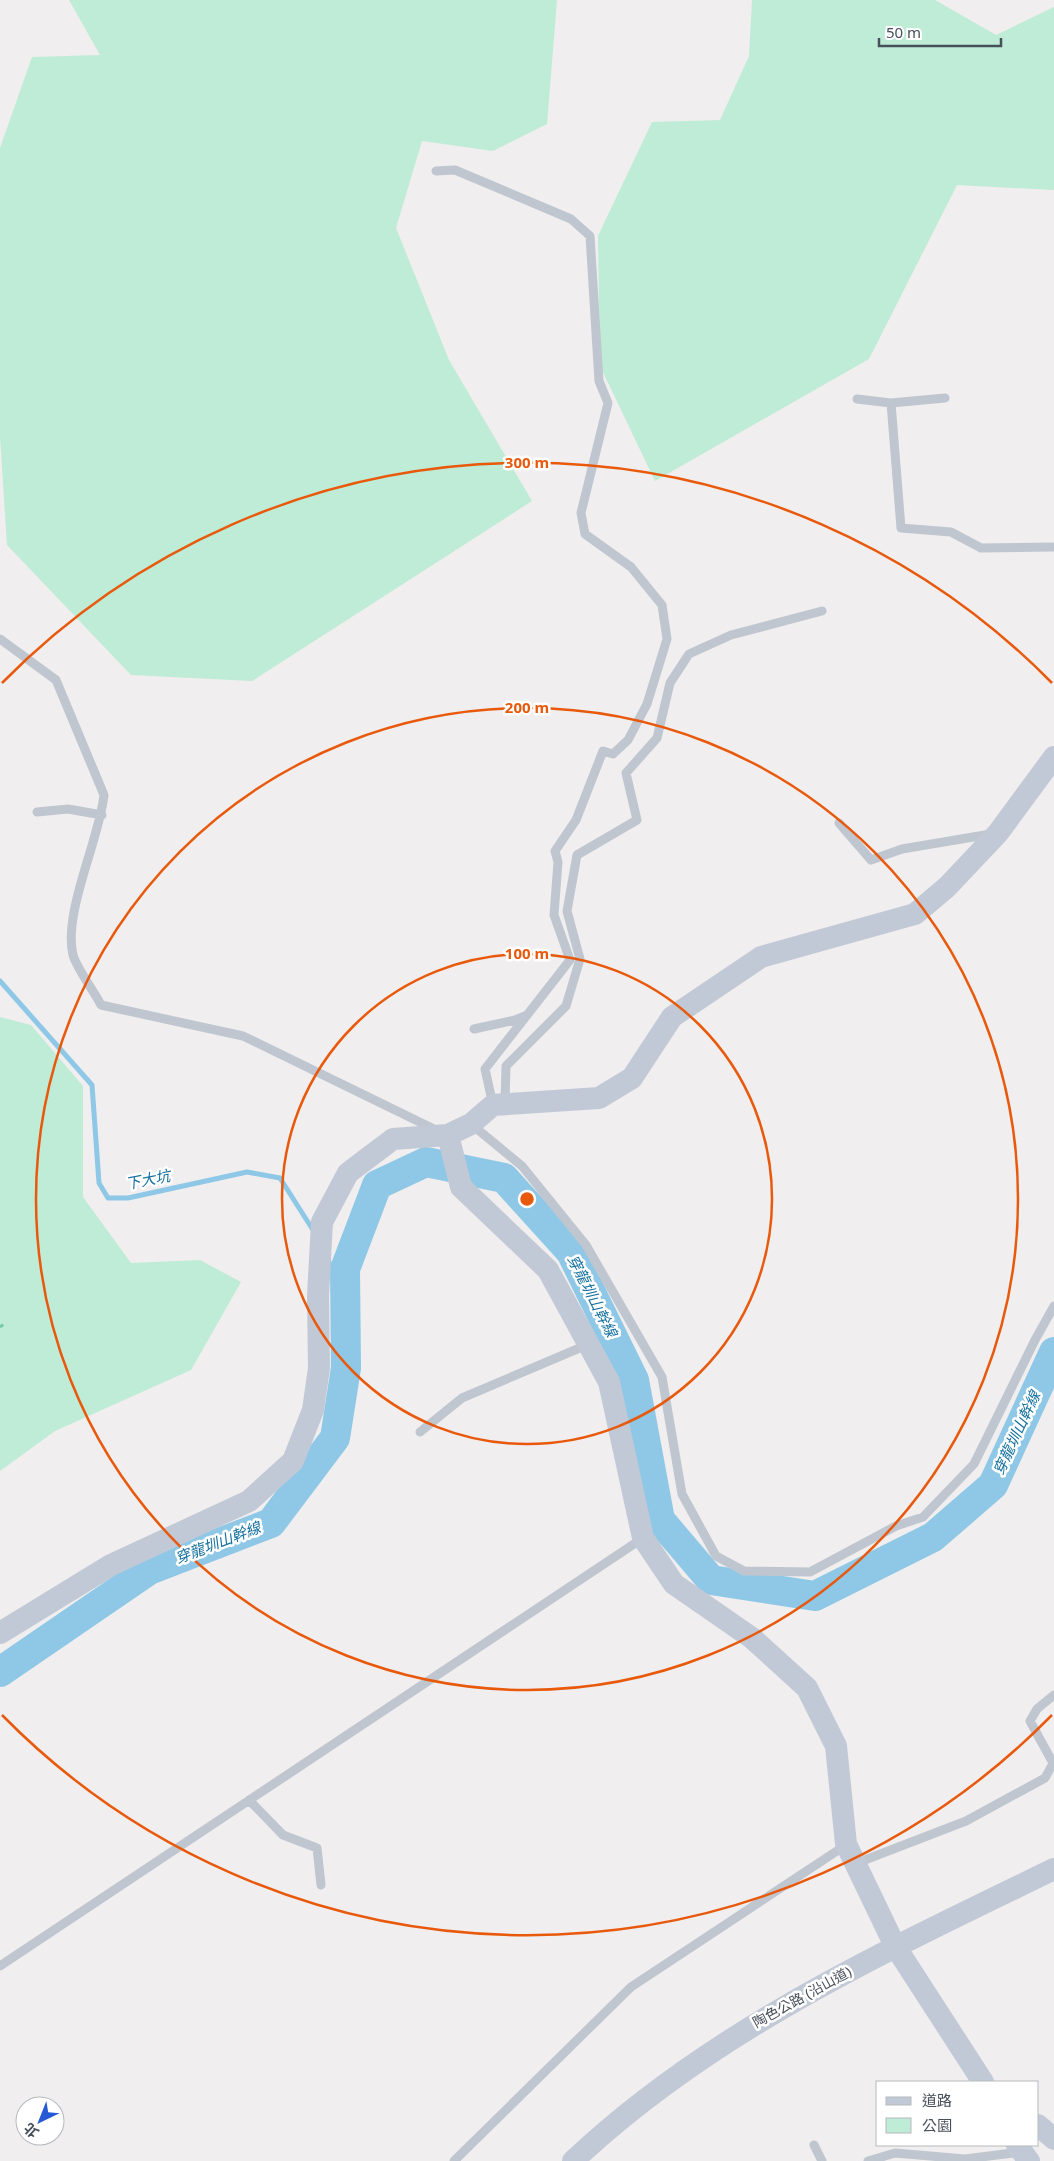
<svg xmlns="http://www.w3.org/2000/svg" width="1054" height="2161" viewBox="0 0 1054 2161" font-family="'Noto Sans','Noto Sans TC',sans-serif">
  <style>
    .green { fill: #bfecd6 }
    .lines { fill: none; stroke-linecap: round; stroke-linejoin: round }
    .stream { stroke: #8ec8e6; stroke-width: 5 }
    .river { stroke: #8ec8e6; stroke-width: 30 }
    .path { stroke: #79c7ab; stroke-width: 3; stroke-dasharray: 4 2.5; stroke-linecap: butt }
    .lane { stroke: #bfc6cf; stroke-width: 9 }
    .secondary { stroke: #c2c9d6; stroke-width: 22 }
    .ring { fill: none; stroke: #e8590c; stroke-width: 2.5 }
    .labels { text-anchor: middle; stroke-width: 5; stroke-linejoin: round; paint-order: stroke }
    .street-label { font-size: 14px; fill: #474f5a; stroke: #fff }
    .water-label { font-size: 15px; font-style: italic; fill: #15709f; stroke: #fff }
    .centre { fill: #e8590c; stroke: #fff; stroke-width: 2.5 }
    .ring-label { font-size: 15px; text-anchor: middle; font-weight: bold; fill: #e8590c; stroke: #fff; stroke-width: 5; stroke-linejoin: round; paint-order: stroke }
  </style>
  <rect width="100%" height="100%" fill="#f0eeee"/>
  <path class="green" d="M69,0H557L547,124L493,151L422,141L396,228L449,360L532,501L252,681L131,675L7,545L0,436V148L32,57L100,55Z
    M752,0H935L996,35L1054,7V190L957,185L869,359L655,481L600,366L598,236L652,122L720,120L749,56Z
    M0,1017L31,1025L83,1086V1197L131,1263L200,1260L241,1282L191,1370L55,1431L0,1471Z"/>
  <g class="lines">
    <path class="stream" d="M0,981L92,1085L99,1183L108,1198H128L247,1172L280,1178L313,1230
      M329,1262L345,1296"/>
    <path class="river" d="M0,1672L149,1570L271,1523L335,1438L346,1368L345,1269L377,1185L426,1162L504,1178L571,1252L634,1380L660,1520L711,1580L815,1596L933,1537L993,1485L1054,1352"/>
    <path class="path" d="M0,1327L4,1324"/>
    <path class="lane" d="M436,171L455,170L571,219L590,236L599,381L608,403L581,513L585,534L631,567L662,605L667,639L647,704L628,740L613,754L603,751L576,820L555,851L558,862L554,915L570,960L485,1069L493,1105
      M945,398L891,403L901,528L951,532L981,548L1054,547
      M857,399L891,403
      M0,639L56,680L104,795C99,841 63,912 73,955C77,969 94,991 101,1005L243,1036L436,1130
      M37,812L68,809L102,815
      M839,823L871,860L902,849L991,834
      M474,1029L515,1020L525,1016
      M505,1104L506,1066L566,1006L580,959L567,911L577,855L637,820L626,773L657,738L670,683L689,654L731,635L822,611
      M471,1124L522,1166L586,1245L662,1377L682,1494L716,1556L744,1571L810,1572L896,1526L923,1517L974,1464L1035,1340L1054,1306
      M420,1432L462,1398L589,1344
      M249,1800L283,1835L317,1848L321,1885
      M857,1863L966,1821L1045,1778L1053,1763L1030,1721L1037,1709L1054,1695
      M0,1966L643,1538
      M814,2145L822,2161
      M454,2161L631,1987L846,1845
      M868,2161L895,2153L965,2159L1021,2152"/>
    <path class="secondary" d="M448,1135L461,1187L548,1270L609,1382L643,1538L674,1584L752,1638L807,1688L836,1746L846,1844L895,1946L983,2082
      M0,1633L111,1565L249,1501L293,1461L313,1410L319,1368L318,1296L322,1222L348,1173L393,1139L448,1135L471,1124L493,1105L599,1098L632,1078L672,1017L761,957L915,914L947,887L998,833L1054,757
      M1038,2125L1054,2139
      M1017,2145L1029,2161
      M573,2161C712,2030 884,1952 1054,1869"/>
  </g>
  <g class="ring">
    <circle cx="527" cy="1199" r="245"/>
    <circle cx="527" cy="1199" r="491"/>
    <path d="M1052 1715A736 736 0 0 1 2 1715M2 683A736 736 0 0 1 1052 683"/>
  </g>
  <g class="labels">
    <g class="street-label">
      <text transform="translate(802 1997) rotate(-29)" y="5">陶色公路 (沿山道)</text>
    </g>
    <g class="water-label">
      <text transform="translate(148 1180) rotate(-11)" y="5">下大坑</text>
      <text transform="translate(592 1296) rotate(63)" y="5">穿龍圳山幹線</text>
      <text transform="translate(1017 1433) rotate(-65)" y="5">穿龍圳山幹線</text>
      <text transform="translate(218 1543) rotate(-21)" y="5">穿龍圳山幹線</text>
    </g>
  </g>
  <circle cx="527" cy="1199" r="8" class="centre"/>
  <g class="ring-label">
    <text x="527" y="468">300 m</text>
    <text x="527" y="713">200 m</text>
    <text x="527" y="959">100 m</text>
  </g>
  <rect x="876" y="2081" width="162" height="65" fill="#ffffff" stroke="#b5b9bd"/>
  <rect x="886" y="2097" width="25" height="8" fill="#c2c9d6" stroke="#b5b9bd"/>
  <text x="922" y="2106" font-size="15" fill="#474f5a">道路</text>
  <rect x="886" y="2118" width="25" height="15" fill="#bfecd6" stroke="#b5b9bd"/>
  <text x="922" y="2131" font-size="15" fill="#474f5a">公園</text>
  <g transform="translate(40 2121) rotate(223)"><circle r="24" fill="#ffffff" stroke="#b5b9bd"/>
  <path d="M0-4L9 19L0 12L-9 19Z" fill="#255ad4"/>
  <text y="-8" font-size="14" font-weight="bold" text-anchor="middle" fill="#474f5a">北</text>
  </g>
  <path d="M879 38v8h122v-8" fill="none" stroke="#474f5a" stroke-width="2.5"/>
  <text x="886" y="38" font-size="15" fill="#474f5a" stroke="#ffffff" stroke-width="4" paint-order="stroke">50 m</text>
</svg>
